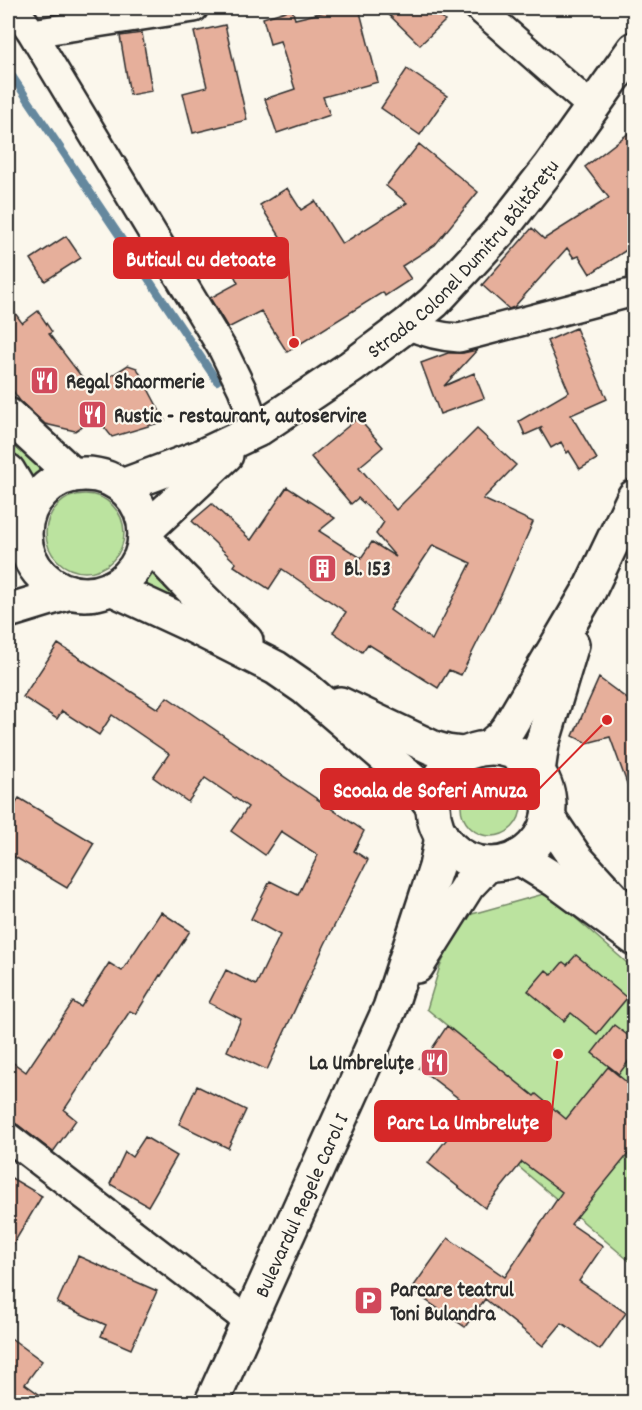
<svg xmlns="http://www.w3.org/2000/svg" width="642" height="1410" viewBox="0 0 642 1410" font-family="Dekko,sans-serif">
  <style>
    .green { fill: #bbe39f; stroke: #738765; stroke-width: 1.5 }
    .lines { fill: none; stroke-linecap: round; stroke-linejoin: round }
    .stream { stroke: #65889e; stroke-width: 8 }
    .building { fill: #e6af9b; stroke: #2b2b2b; stroke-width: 1.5; fill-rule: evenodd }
    .street-casing { stroke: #2b2b2b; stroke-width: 32 }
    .secondary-casing { stroke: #2b2b2b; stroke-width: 38 }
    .street { stroke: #fbf7ec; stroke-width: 27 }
    .secondary { stroke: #fbf7ec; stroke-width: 33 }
    .labels { text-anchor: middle; stroke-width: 4.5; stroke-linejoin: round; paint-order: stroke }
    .street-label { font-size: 21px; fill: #2b2b2b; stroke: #fbf7ec }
    .poi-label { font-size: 21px; font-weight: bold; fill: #2b2b2b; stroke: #fbf7ec; text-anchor: start }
    .leader { fill: none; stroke: #d62828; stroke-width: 2 }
    .callout-dot { fill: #d62828; stroke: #fbf7ec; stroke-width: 2 }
    .callout { fill: #d62828; stroke: #d62828; stroke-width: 2 }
    .callout-label { font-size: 22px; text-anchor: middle; font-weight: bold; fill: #fff }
  </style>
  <rect width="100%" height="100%" fill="#fbf7ec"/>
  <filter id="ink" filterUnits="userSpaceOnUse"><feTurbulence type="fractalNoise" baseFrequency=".0167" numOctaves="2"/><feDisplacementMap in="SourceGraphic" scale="12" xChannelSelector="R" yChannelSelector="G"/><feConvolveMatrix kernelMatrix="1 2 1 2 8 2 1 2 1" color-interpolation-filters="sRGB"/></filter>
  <g filter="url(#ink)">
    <path class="green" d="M8,425L50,465L26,483L8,457Z
      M46 533a39 39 0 1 1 78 0a39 39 0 1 1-78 0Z
      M154,566L242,644L136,591Z
      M461 806a30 30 0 1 1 60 0a30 30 0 1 1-60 0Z
      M547,893L634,969V1265L492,1144L526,1091L427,1009L440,966L465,916Z"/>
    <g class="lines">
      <path class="stream" d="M8,70L217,381"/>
    </g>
    <path class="building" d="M341,8H359L378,82L323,97L330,115L277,133L265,99L295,89L280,41L270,44L263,18L292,9L295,19Z
      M382,8H432L445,21L420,45Z
      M225,25L247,120L193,133L183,93L207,87L194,32Z
      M142,33L152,91L130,95L120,36Z
      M407,69L447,96L420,135L381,108Z
      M634,129V245L590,274L579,256L574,258L567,248L514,307L509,309L482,285L532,228L544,239L609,198L585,167Z
      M419,144L478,192L435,245L402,266L411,279L385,296L383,292L287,352L261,311L228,328L210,298L238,283L234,275L288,249L260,205L287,188L301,210L315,201L342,244L407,203L386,186Z
      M66,236L81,258L45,281L31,259Z
      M8,303L22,323L38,311L52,332L49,334L91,389L128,365L137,368L165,421L112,437L96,417L75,431L45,424L20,401L8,384Z
      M576,328L607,399L571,415L597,459L580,469L569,451L567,453L561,442L551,448L540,429L543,427L525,435L519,421L569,392L547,341Z
      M477,350L444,386L474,373L484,398L440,414L421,363L448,353H463Z
      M358,418L383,447L359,467L396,510L477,429L516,465L483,499L533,522L503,591L461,675L449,670L438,688L368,644L362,652L333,632L346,612L282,569L269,589L234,566L236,563L192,521L212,504L251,540L287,487L335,518L319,531L361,558L372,542L396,557L376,534L384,522L358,498L351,504L311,457ZM433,545L471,563L432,640L390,610Z
      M58,644L158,709L167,697L364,831L354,851L368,860L325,944L267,1070L227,1051L241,1019L209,1003L226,970L256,985L280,935L251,919L270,881L298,895L318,855L281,831L265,855L231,831L248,807L205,778L188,802L153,777L169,754L112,715L99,735L62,711L57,719L23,697Z
      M599,678L634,704V797H632L610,737L587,743L573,736Z
      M19,798L94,843L67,888L8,853V817Z
      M161,912L190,931L161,976L160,975L136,1014L130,1011L64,1110L76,1120L53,1152L18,1125L8,1120V1059L26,1072L73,1002L81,1007L109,963L122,971Z
      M576,955L627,998L597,1034L571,1013L564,1021L528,991L546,970L552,975L563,962L567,965Z
      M614,1025L634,1040V1054L619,1074L592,1053Z
      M447,1026L534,1096L536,1094L566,1119L608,1067L634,1088V1147L571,1224L603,1246L579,1281L626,1313L600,1350L562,1323L543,1346L485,1299L465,1327L411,1290L448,1238L505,1277L562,1192L522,1162L485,1208L428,1163L471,1108L419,1068Z
      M197,1086L246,1110L228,1148L179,1124Z
      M145,1137L177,1156L148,1206L110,1184L125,1152L132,1157Z
      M8,1176L42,1196L8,1253Z
      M78,1256L157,1291L131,1349L101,1336L106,1325L57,1303Z
      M8,1336L42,1361L25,1384L50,1402H8Z"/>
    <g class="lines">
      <defs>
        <path id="street" d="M15,8L32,33L223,350L242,389L257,430
          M479,8L593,108
          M32,33L194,8
          M407,325C425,333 440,337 459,338L634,292
          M8,1137L249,1322"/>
        <g id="secondary">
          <path d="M8,415L73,475"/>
          <path d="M8,471L30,508"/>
          <circle cx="85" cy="534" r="60"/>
          <path id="s1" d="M122,486L200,457L257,430L351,367L407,325L434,302L499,232L549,168L634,49"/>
          <path d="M145,531L226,455"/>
          <path d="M145,538C176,575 211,608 246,641"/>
          <path d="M111,588L191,625L276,668L305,688L412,780L432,805"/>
          <path d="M8,611L70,592"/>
          <path d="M340,704L433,748L447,752L463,754"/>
          <path d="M489,747L501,737L509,727L589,591L634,497"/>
          <circle cx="491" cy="806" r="58"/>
          <path d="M538,771L542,744L572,644"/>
          <path d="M548,817L575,857L627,914"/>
          <path d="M518,857L555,880L634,938"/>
          <path d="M417,966L468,885L488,864"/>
          <path id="s2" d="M212,1402L390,1008L436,867L442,837"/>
        </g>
      </defs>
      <use href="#street" class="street-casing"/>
      <use href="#secondary" class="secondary-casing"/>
      <use href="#street" class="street"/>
      <use href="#secondary" class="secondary"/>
    </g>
  </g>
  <defs>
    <symbol id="restaurant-square" viewBox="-11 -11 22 22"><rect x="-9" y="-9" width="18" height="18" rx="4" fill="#d1495b" stroke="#fbf7ec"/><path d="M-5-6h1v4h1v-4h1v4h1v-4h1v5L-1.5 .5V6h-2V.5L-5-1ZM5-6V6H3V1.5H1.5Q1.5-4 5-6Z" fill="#fff"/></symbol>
    <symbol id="building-square" viewBox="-11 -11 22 22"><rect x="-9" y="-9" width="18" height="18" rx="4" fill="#d1495b" stroke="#fbf7ec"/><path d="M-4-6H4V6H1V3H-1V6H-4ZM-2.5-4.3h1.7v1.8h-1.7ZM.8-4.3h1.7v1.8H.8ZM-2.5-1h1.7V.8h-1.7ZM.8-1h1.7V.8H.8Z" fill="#fff"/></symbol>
    <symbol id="parking-square" viewBox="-11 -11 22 22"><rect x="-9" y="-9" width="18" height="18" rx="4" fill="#d1495b" stroke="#fbf7ec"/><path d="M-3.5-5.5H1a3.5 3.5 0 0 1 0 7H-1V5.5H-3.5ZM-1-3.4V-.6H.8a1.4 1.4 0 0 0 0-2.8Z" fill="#fff"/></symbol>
  </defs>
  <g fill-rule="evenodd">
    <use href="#restaurant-square" x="28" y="364" width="33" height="33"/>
    <use href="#restaurant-square" x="76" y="398" width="33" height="33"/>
    <use href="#building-square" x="306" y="552" width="33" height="33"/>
    <use href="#restaurant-square" x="418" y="1046" width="33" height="33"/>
    <use href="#parking-square" x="352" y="1284" width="33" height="33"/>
  </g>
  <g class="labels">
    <g class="street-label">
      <text dy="7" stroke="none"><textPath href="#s1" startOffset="416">Strada Colonel Dumitru Băltărețu</textPath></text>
      <text dy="7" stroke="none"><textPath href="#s2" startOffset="216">Bulevardul Regele Carol I</textPath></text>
    </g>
    <g class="poi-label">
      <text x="66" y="388">Regal Shaormerie</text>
      <text x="114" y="422">Rustic - restaurant, autoservire</text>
      <text x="344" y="575">Bl. 153</text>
      <text x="414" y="1069" text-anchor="end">La Umbreluțe</text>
      <text x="390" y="1296">Parcare teatrul<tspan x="390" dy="24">Toni Bulandra</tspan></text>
    </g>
  </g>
  <path class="leader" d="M294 343L288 258M607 720L539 789M558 1054L551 1121"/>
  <g class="callout-dot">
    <circle cx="294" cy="343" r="6"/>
    <circle cx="607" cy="720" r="6"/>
    <circle cx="558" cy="1054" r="6"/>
  </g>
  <g class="callout">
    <rect x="114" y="238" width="174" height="40" rx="6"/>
    <rect x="321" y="769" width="218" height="40" rx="6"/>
    <rect x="375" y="1101" width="176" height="40" rx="6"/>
  </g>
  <g class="callout-label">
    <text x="201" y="266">Buticul cu detoate</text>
    <text x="430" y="797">Scoala de Soferi Amuza</text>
    <text x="463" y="1129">Parc La Umbreluțe</text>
  </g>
  <rect width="642" height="1410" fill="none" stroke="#fbf7ec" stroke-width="30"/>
  <rect x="15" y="15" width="612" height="1380" fill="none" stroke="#2b2b2b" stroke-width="2" filter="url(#ink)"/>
</svg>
